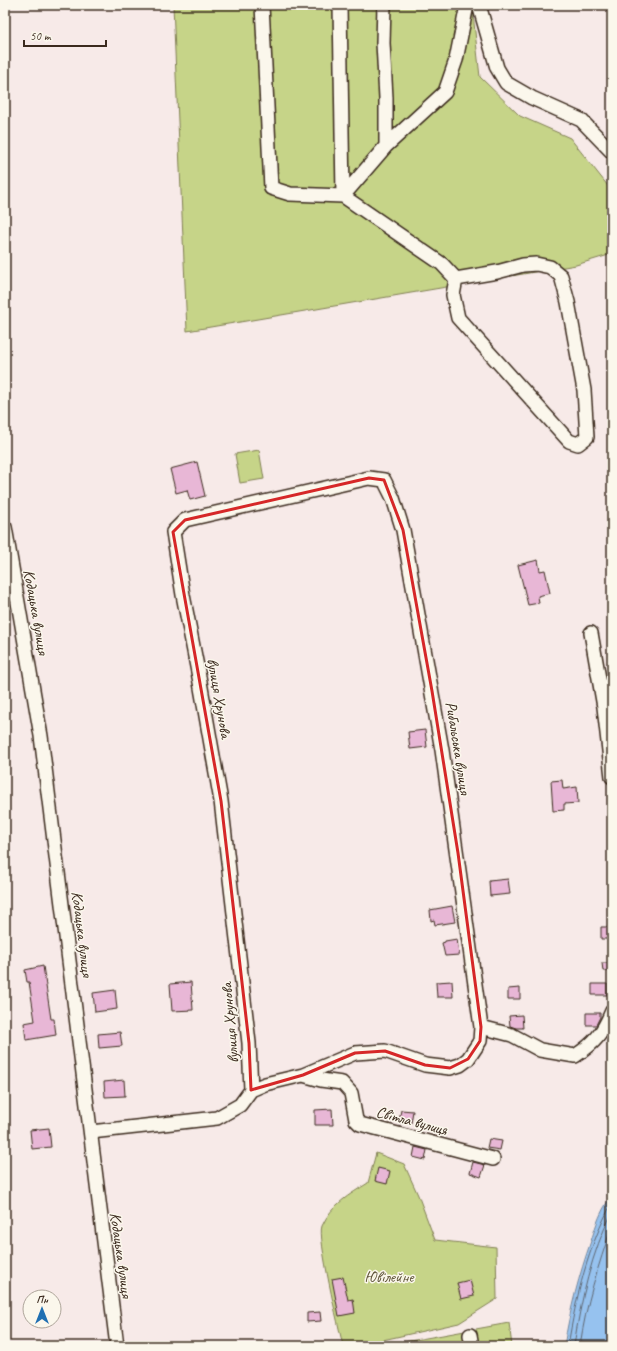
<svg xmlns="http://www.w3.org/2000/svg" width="617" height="1351" viewBox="0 0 617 1351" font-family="Caveat,sans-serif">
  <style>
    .green { fill: #c6d488; stroke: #807f53 }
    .water { fill: #96c2ef; stroke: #72859b }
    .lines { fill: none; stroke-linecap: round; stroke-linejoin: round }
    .shore { stroke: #5f6772; stroke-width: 1 }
    .building { fill: #e8b7d6; stroke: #3b2a1e }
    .minor-casing { stroke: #3b2a1e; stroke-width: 16 }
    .minor { stroke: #fbf7ec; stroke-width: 13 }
    .marked { fill: none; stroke: #d62828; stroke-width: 3; stroke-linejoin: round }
    .labels { text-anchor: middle; stroke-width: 3; stroke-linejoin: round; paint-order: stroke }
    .street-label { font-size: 16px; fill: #3b2a1e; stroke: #fbf7ec }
    .park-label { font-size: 16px; fill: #5e5438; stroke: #fbf7ec }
  </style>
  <rect width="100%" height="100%" fill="#f7eae8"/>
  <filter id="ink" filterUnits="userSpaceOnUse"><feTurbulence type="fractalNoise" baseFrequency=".025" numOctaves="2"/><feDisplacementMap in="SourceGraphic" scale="8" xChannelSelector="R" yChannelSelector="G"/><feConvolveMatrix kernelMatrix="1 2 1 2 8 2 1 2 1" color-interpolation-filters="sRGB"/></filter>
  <g filter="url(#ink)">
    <path class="green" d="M173,5H472L480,77L520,116L570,138L612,191V254L576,265L187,331Z
      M259,450L264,479L240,483L235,454Z
      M376,1153L404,1164L418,1195L435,1240L496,1247L497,1299L459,1323L356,1346H343C339,1328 317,1237 322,1226C332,1204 349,1195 368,1183Z
      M509,1323L512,1346H382Z"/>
    <path class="water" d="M612,1196V1346H564C570,1310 579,1275 591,1241C596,1225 601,1209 612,1196Z"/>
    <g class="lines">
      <path class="shore" d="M568,1346C576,1297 588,1246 612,1203
        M574,1346C580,1304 592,1250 612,1213
        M580,1346C586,1304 598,1266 612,1226"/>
    </g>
    <path class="building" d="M197,462L205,496L190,500L187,490L176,493L170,469Z
      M538,560L540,571L545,570L550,593L538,596L539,603L528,605L518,565Z
      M425,730L427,747L410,749L408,732Z
      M562,780L563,789L577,787L578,803L564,804V810L553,811L551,781Z
      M508,879L510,894L490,896L489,881Z
      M452,906L455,922L435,925L434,920L431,921L430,910Z
      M601,927H612V939H601Z
      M457,939L459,955L445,956L442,943L445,942V941Z
      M602,963H612V971H603Z
      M43,966L51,1019H54L56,1035L26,1040L24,1023L35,1021L29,982H27L25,970Z
      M452,981L453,997H437L436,982Z
      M191,982L193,1010L172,1011L170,984Z
      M592,984H607V995H592Z
      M520,988V999H508V989Z
      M115,990L117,1009L95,1012L93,993Z
      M586,1013H600V1017L596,1025H586Z
      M522,1015L523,1028H516L510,1026L509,1016Z
      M120,1032L122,1046L99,1048L98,1034Z
      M124,1080L125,1096L105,1097L104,1082Z
      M332,1109L333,1125H315V1110Z
      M401,1110L413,1111L411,1123L399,1122Z
      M49,1128L51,1147L32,1149L30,1130Z
      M489,1139L502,1141L500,1150L487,1148Z
      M415,1147L427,1150L425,1160L413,1157Z
      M473,1162L485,1165L481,1177L470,1173Z
      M378,1168L390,1171L387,1184L375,1181Z
      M343,1277L348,1300L353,1299L355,1313L339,1316L332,1279Z
      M470,1280L474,1296L461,1299L457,1283Z
      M320,1312L321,1321L307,1322V1313Z"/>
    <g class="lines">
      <defs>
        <path id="minor" d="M262,5L271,188L290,194L343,196L442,264L456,279L453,295L458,318L569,441L578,444L587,437L584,390L568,302L561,276L550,267L536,264L523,265L497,272L456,279
          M340,5L343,196
          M384,5L383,43L386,98V146
          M479,5L497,68L506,83L532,98L581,120L612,152
          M343,196L386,146L445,92L456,60L467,5
          M369,478L384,480L393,498L403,530L442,750L481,1027L480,1041L468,1059L460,1065L450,1068L425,1065L385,1051L355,1053L303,1075L265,1084L251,1090L249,1043L221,801L200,682L183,595L173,532L185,520Z
          M5,527L41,736L117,1346
          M591,633L604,707L612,777
          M481,1027L512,1035L540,1050L575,1056C595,1043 603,1033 612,1011
          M303,1075L321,1080L342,1083L351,1093L356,1120L360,1124L493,1159
          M91,1132L217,1118L240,1105L251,1090
          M470,1335L472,1346"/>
      </defs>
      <use href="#minor" class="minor-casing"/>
      <use href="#minor" class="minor"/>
    </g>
  </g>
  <path class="marked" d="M369,478L384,480L403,530L432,691L458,853L481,1027L480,1041L468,1059L450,1068L425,1065L385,1051L355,1053L303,1075L251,1090L249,1043L221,801L173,532L185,520Z"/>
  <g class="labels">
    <g class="street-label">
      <text transform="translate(37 612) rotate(80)" y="6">Кодацька вулиця</text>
      <text transform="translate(220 698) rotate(80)" y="6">вулиця Хрунова</text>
      <text transform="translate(459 748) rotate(81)" y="6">Рибальська вулиця</text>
      <text transform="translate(83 934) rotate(83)" y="6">Кодацька вулиця</text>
      <text transform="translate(229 1023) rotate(-95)" y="6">вулиця Хрунова</text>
      <text transform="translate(412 1120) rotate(15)" y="6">Світла вулиця</text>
      <text transform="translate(122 1255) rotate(82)" y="6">Кодацька вулиця</text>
    </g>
    <g class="park-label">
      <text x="389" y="1282">Ювілейне</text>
    </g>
  </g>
  <rect width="617" height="1351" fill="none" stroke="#fbf7ec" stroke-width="20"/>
  <rect x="10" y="10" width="597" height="1331" fill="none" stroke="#3b2a1e" stroke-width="1.5" filter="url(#ink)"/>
  <g transform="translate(42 1309)"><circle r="19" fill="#fbf7ec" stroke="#aea59a"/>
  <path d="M0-3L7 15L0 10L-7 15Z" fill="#1f6fb2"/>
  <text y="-6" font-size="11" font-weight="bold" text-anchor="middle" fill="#3b2a1e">Пн</text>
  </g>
  <path d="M24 40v6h82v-6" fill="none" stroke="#3b2a1e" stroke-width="2"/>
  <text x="30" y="40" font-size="12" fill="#3b2a1e" stroke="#fbf7ec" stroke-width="3" paint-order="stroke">50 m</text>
</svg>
